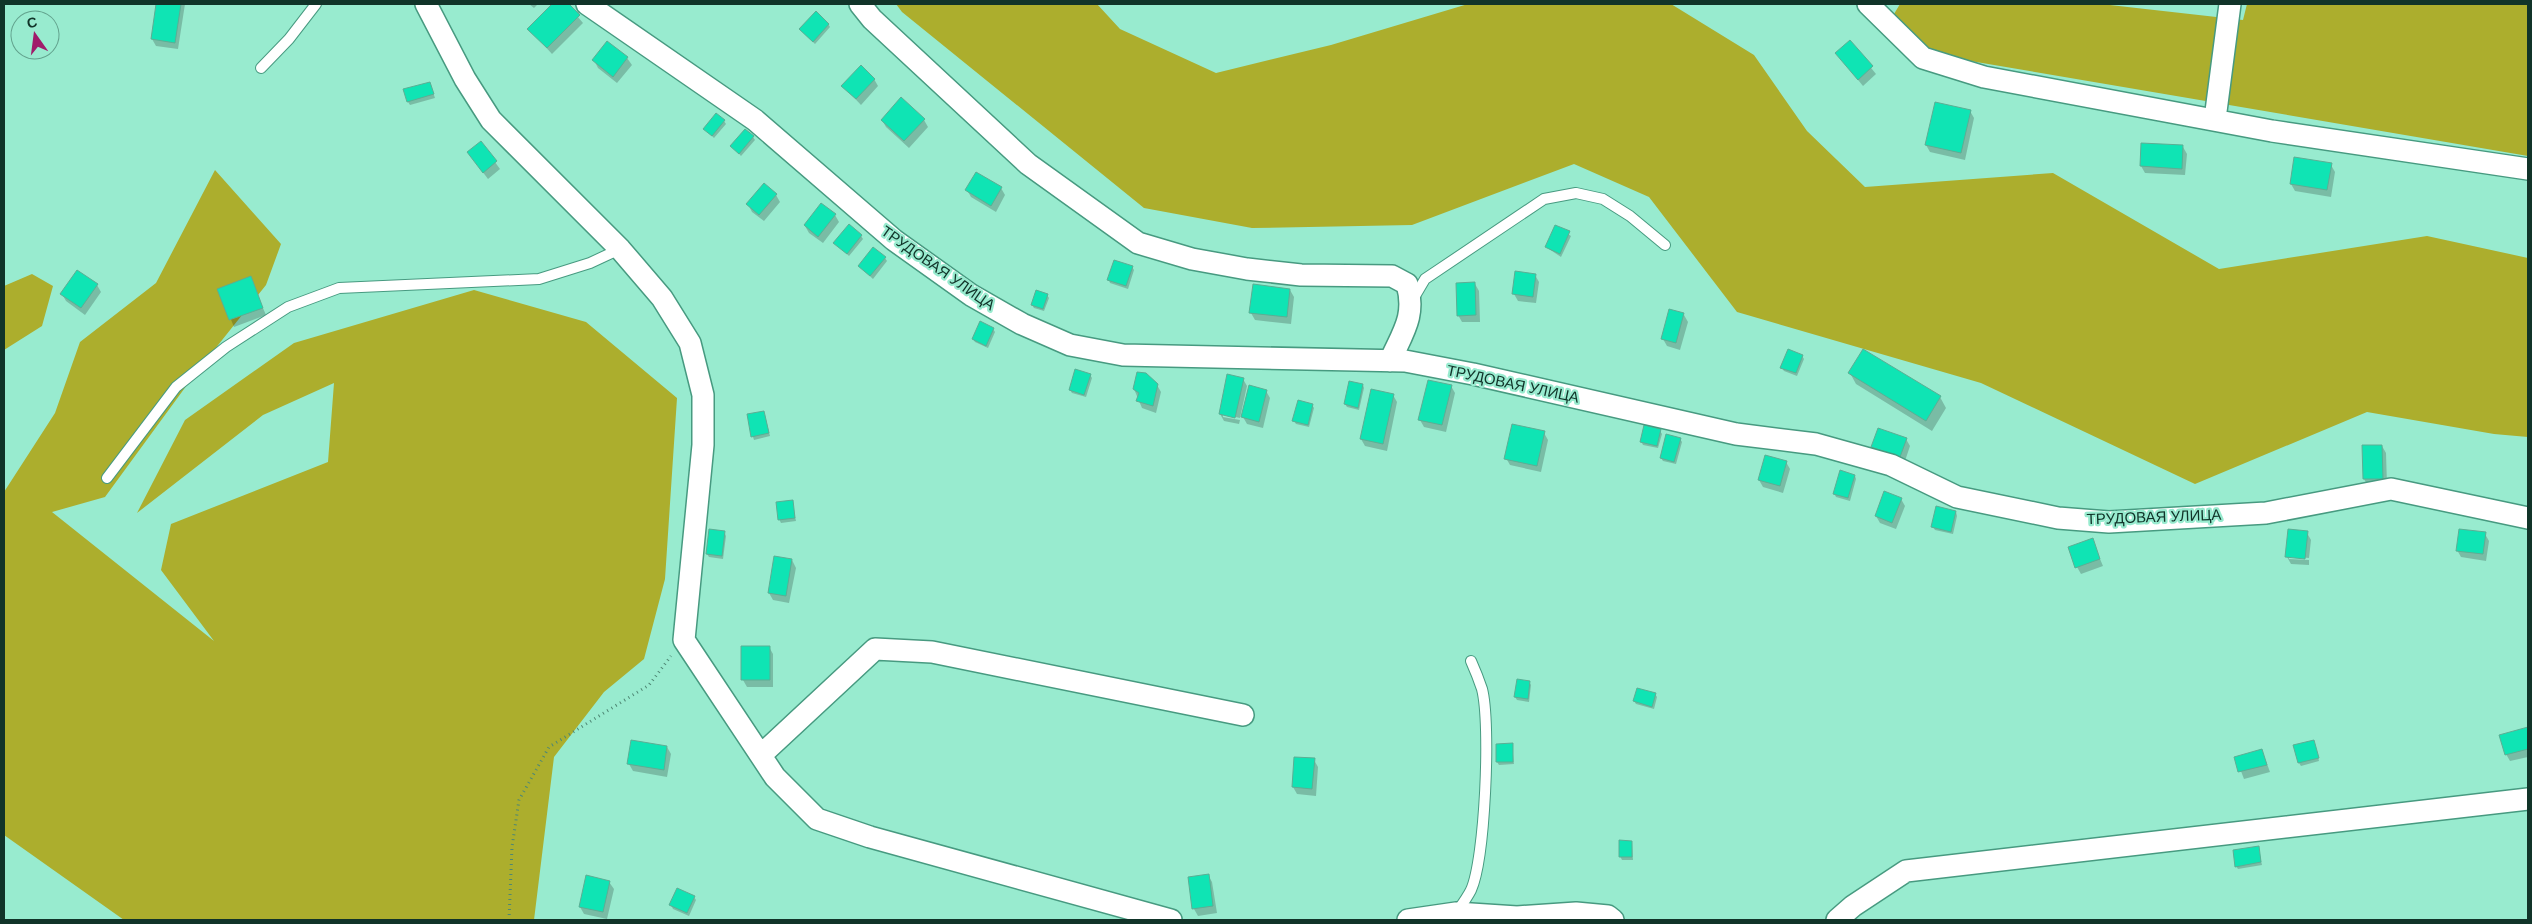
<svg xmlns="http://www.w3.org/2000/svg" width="2532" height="924" viewBox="0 0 2532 924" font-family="Helvetica,sans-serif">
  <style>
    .green { fill: #acae2d }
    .shadow { fill: #0003 }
    .building { fill: #0fe4b4; stroke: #5cae94 }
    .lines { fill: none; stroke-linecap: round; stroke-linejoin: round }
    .service-casing { stroke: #479a80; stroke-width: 12 }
    .minor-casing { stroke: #479a80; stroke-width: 24 }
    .path { stroke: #4e8774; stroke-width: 3; stroke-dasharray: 1 4; stroke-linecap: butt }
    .service { stroke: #fff; stroke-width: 10 }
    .minor { stroke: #fff; stroke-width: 21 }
    .labels { text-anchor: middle; stroke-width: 4.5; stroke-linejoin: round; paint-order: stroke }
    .street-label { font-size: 15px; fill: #113429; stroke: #98ebcf }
  </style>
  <rect width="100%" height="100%" fill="#98ebcf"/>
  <path class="green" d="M896,4H1097L1120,29L1216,73L1331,45L1468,4H1671L1754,55L1807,131L1865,187L2053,173L2219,269L2427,236L2528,258V437L2494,434L2367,412L2195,484L1981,383L1737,312L1649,197L1574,164L1412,225L1252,228L1144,208L902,12Z
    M1900,4H2101L2243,20L2247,4H2528V156L1935,55L1894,14Z
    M215,170L281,244L266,285L195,374L105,497L52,512L214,641L161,570L171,524L328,462L334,383L263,415L137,513L185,420L294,343L474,290L586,322L677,398L665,579L644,659L604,692L554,757L534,920H124L4,835V492L55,413L80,342L156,283Z
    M32,274L53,286L42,326L4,350V286Z"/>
  <path class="shadow" d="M157,4H185L178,49L156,46L152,39Z
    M529,4H538L534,8Z
    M554,4H567L583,23L552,54L529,29Z
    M828,24L830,27L815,44L803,32Z
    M1850,42L1876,74L1863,86L1837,54Z
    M608,43L627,58L632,65L617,83L598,68L594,60Z
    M874,79L878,86L861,105L843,86Z
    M431,86L435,98L410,105L408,102Z
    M1970,111L1974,118L1965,160L1930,152L1926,145Z
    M882,120H924L928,127L909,148L886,127Z
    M724,121L726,124L714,138L705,129Z
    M753,137L755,140L741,156L732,146Z
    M481,143L500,169L488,179L473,159Z
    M2183,147L2187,154L2185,175L2145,173L2141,166Z
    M2331,165L2335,172L2331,197L2295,191L2291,184Z
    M1001,188L1005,195L996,212L971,197L967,190Z
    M776,195L780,202L764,221L752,212L748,204Z
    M835,215L839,222L823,243L809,233L805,226Z
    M1556,226L1571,236L1561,257L1546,247Z
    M861,236L863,239L849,256L835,243Z
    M885,258L887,261L873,279L859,266Z
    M1132,267L1134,270L1128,289L1110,283L1109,280Z
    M1535,275L1539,282L1536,303L1518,301L1514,294Z
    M250,278L266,315L234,327L219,290Z
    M1475,284L1479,291L1480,322H1462L1458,315Z
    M97,285L101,292L85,315L66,301L62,294Z
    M1290,290L1294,297L1291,324L1255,320L1251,313Z
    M1047,295L1049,298L1044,311L1034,308L1032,305Z
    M1684,315L1688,322L1680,350L1667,346L1663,339Z
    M993,329L995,332L988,348L975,342L973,339Z
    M1802,356L1804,359L1797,376L1784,371L1782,368Z
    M1850,373L1940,397L1946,408L1932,431L1856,384Z
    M1090,375L1092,378L1086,397L1072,393L1070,390Z
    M1228,376L1243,379L1247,386L1240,418L1223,414V417L1240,420L1239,424L1224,421L1220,414Z
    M1157,385L1161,392L1156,413L1142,408L1134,389Z
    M1363,385L1364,388L1359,410L1347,407L1345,404Z
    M1451,386L1455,393L1446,432L1424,427L1420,420Z
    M1266,391L1270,398L1263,428L1247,424L1243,417Z
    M1393,395L1397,402L1387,451L1365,446L1361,439Z
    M1312,405L1314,408L1309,427L1296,424L1294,421Z
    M765,415L770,436L754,440L753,437Z
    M1660,431L1662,434L1658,448L1643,445L1641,441Z
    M1544,433L1548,440L1541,472L1510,465L1506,458Z
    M1680,439L1682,442L1676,464L1663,461L1661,458Z
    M1906,439L1910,446L1904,464L1876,454L1872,447Z
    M2382,446L2386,453L2387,485L2368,486L2364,479Z
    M1786,462L1790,469L1783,493L1763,487L1759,480Z
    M1855,476L1856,479L1850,501L1836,497L1834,493Z
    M1901,499L1905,506L1896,529L1880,523L1876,516Z
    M792,502L796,521L781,523L779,519Z
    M1956,512L1957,516L1953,534L1935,530L1933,527Z
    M724,532L726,536L723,559L709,557L707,554Z
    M2307,533L2311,540L2309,558L2289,556V559L2309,560V565L2291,564L2287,557Z
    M2485,534L2489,541L2486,561L2461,557L2457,550Z
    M2092,540L2103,566L2081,574L2077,567Z
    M792,560L796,568L789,603L773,600L769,593Z
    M742,647H769L773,654V687H747L743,680Z
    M1529,682L1531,685L1529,702L1517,700L1515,697Z
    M1655,694L1657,697L1654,709L1636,704L1634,701Z
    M2528,728V757L2510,761L2506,754Z
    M1512,744L1514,764L1499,765L1497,762Z
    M2315,744L2319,761L2301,766L2299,763Z
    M667,747L671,754L667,777L633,771L629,764Z
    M2262,750L2270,772L2244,779L2236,758Z
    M1314,760L1318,767L1316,796L1297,794L1293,787Z
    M1632,842L1633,860H1622L1620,856Z
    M2258,847L2262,865L2238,869L2236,866Z
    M1208,875L1212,882L1217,913L1198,916L1194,909Z
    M609,882L614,889L607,919L584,914L580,907Z
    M694,897L696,900L689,916L673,909L671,905Z"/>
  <path class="building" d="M156,4H181L175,43L151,39Z
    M552,4H569L580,15L547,48L527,29Z
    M816,11L829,24L813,42L799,29Z
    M1850,40L1873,66L1858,80L1835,53Z
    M607,41L628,57L613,77L592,60Z
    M861,65L875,79L856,99L841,86Z
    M430,82L434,94L407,102L403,89Z
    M901,97L925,119L904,141L881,120Z
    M1935,102L1971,110L1961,153L1925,145Z
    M716,113L725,120L712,136L703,129Z
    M745,129L754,136L739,154L730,146Z
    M481,141L497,161L483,173L467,152Z
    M2141,143L2183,145L2182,169L2140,166Z
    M2294,157L2332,163L2327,190L2290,184Z
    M976,172L1002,187L991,206L965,190Z
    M764,183L777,194L759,215L746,204Z
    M821,203L836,214L818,237L804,225Z
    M849,224L862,235L847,254L833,243Z
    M1555,225L1570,231L1560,254L1545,247Z
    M873,247L886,257L870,276L858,266Z
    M1114,260L1133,266L1126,286L1107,280Z
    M77,270L98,284L81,308L60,294Z
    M1515,271L1536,274L1533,297L1512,294Z
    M251,276L263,308L229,320L217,289Z
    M1475,282L1476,315L1457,316L1456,283Z
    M1253,284L1290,289L1287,317L1249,313Z
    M1036,290L1048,294L1043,309L1031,305Z
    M1669,309L1684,313L1676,343L1661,339Z
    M980,321L994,328L986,346L972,339Z
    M1788,349L1803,355L1796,373L1780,368Z
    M1863,349L1941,396L1926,421L1848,373Z
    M1075,369L1091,374L1084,395L1069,390Z
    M1137,372L1146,373L1158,384L1153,406L1136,401L1139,393L1133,389Z
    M1227,374L1244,378L1235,418L1219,414Z
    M1428,380L1452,385L1442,425L1418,420Z
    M1349,381L1363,384L1358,408L1344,404Z
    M1249,385L1267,390L1259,422L1241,417Z
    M1371,389L1394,394L1383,444L1360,439Z
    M1298,400L1313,404L1308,425L1292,421Z
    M764,411L769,433L751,437L747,414Z
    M1512,424L1545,431L1537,466L1504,459Z
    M1644,425L1661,429L1657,446L1640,442Z
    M1878,428L1907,438L1900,457L1871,447Z
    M1666,434L1681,438L1674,462L1660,458Z
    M2362,445H2382L2383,479H2363Z
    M1765,455L1787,461L1780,486L1758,480Z
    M1840,470L1855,475L1848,498L1833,494Z
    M1884,491L1902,498L1892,523L1875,516Z
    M793,500L795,518L778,520L776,502Z
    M1936,506L1956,511L1951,532L1931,527Z
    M709,529L725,531L722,556L706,554Z
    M2288,529L2308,531L2305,559L2285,557Z
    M2459,529L2486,532L2483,554L2456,551Z
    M2093,538L2100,559L2075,568L2068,547Z
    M774,556L792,559L786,596L768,593Z
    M741,646H770V680H741Z
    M1517,679L1530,681L1528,699L1514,697Z
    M1637,688L1656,693L1652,707L1633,701Z
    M2528,727V749L2505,755L2499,735Z
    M631,740L667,746L664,770L627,764Z
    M2314,740L2319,758L2298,763L2293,745Z
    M1513,743V762H1496V744Z
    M2262,749L2267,765L2238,772L2234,757Z
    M1294,757L1315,758L1312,789L1292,787Z
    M1619,840L1632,841V857H1619Z
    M2259,846L2261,862L2235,867L2233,850Z
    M1209,874L1213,906L1192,909L1188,877Z
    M586,875L610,881L603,912L579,907Z
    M677,888L695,896L687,913L669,905Z"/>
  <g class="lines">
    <defs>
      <path id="service" d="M261,68L289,39L316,4
        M1412,301L1425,279L1544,199L1576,193L1603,199L1630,216L1665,245
        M107,478L176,387L226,347L288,307L339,288L539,279L590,263L620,249
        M1456,913C1461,906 1467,898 1471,890C1485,859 1491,724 1482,689C1479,680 1475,670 1471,661"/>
      <path id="minor" d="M426,4L465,79L491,120L620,249L662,298L690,343L703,395V445L684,640L775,777L817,819L870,837L1171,920
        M587,4L755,120L894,240L971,295L1022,324L1070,345L1123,355L1405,361L1473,374L1736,434L1816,444L1891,465L1957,497L2058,518L2109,522L2266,513L2391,489L2528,518
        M860,4L872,19L1028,164L1138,243L1192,259L1247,269L1301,275L1392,276L1407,284C1416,316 1403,332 1390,361
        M1868,4L1923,58L1984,77L2272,131L2528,169
        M2215,119L2230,4
        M761,755L875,649L932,652L1243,715
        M1408,920L1456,913L1517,917L1576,913L1608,916L1613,920
        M1837,920L1853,906L1906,871L2528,799"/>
    </defs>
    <use href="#service" class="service-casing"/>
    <use href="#minor" class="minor-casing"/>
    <path class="path" d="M509,920L512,847L519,800L549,747L649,685L671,656"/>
    <use href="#service" class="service"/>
    <use href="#minor" class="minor"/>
  </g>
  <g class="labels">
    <g class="street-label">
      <text transform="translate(938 268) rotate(35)" y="5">ТРУДОВАЯ УЛИЦА</text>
      <text transform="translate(1513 384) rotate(12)" y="5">ТРУДОВАЯ УЛИЦА</text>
      <text transform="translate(2154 517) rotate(-2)" y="5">ТРУДОВАЯ УЛИЦА</text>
    </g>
  </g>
  <rect width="2532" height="924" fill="none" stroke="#113429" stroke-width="10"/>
  <g transform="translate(35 35) rotate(346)"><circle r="24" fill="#98ebcf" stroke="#62a28d"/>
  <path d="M0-4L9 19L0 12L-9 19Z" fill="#a01b6a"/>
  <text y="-8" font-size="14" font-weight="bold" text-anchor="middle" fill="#113429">С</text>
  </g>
</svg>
